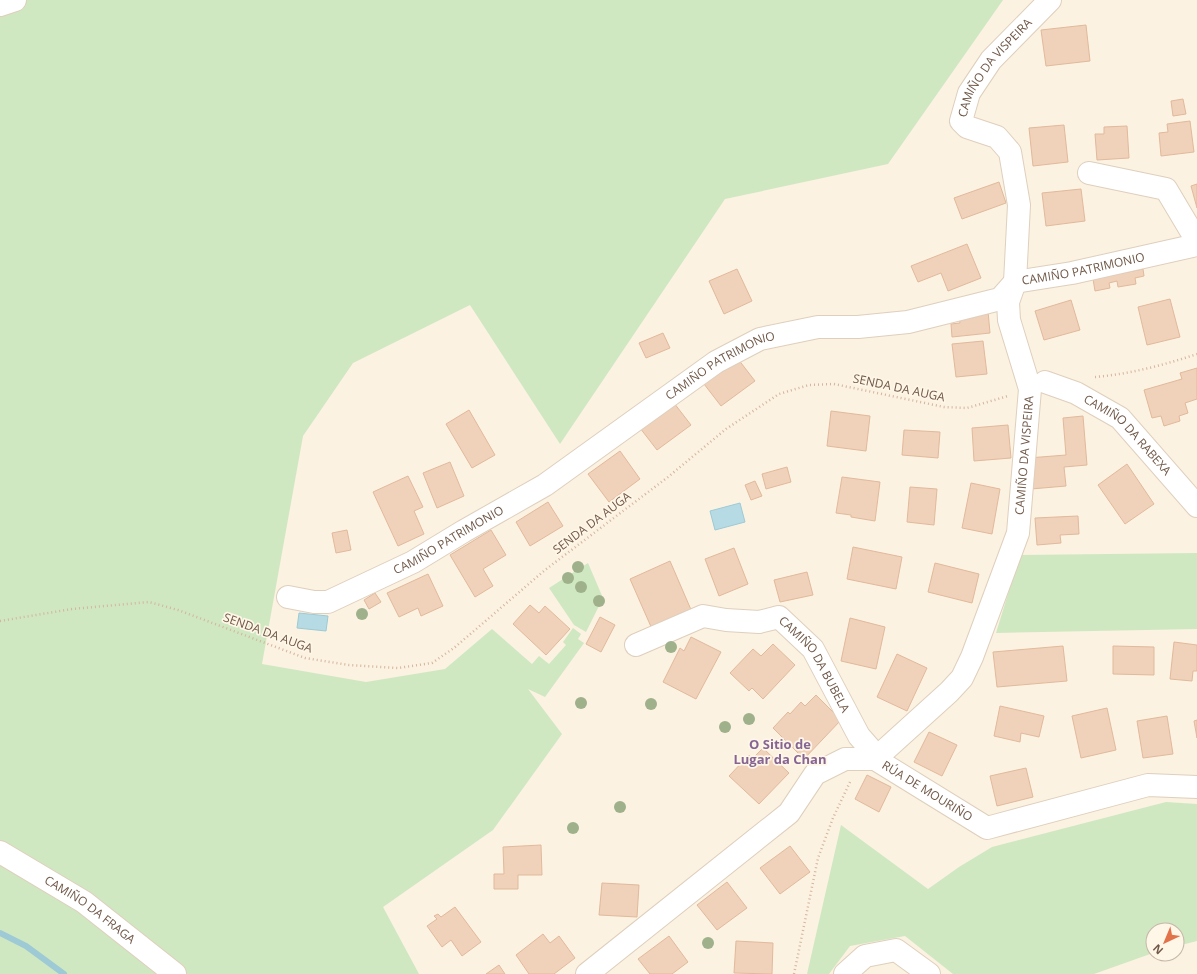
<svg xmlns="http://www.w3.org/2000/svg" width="1197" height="974" viewBox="0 0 1197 974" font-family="'Open Sans',sans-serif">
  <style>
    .green { fill: #cfe8c1 }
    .water { fill: #b7dbe4; stroke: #9dcad5 }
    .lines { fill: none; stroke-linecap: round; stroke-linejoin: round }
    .stream { stroke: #9dcad5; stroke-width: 6 }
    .building { fill: #f0d1ba; stroke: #e2b99b }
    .minor-casing { stroke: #dfcfbd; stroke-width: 24 }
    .path { stroke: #d4b59d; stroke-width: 2.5; stroke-dasharray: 1 3; stroke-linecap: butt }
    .minor { stroke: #fff; stroke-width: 22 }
    .tree { fill: #9fb18b }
    .labels { text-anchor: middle; stroke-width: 3.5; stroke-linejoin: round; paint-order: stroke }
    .street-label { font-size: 12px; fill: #715949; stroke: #fef6e7 }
    .neighbourhood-label { font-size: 13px; font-weight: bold; fill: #866595; stroke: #fef6e7 }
  </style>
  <rect width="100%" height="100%" fill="#fbf2e1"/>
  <path class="green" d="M0,0H1003L888,164L725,199L560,444L470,305L353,363L303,436L262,664L366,682L445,669L492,629L532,664L539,656L549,664L566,645L563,642L573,628L581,634L578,639L584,643L545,697L528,689L562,734L493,830L383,907L419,974H0Z
    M1197,553V629L996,633L1020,555Z
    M588,563L603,598L586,632L574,625L549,588Z
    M1166,802L1197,804V941L1177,946V930H1153V953L1094,974H953L905,936L850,946L829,974H807L841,825L928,889L959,867L992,847Z"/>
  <path class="water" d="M740,503L745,522L715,530L710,511Z
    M299,613L328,616L326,631L297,628Z"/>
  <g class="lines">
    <path class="stream" d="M0,933L26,946L64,974"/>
  </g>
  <path class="building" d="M1086,25L1090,61L1046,66L1041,30Z
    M1183,99L1186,114L1173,116L1171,101Z
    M1190,121L1194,152L1161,156L1159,133L1168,132L1167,124Z
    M1064,125L1068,162L1033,166L1029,128Z
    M1127,126L1129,158L1097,160L1095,134H1104V127Z
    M999,182L1006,203L962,219L954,198Z
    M1197,184V208L1191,186Z
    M1081,189L1085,221L1046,226L1042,193Z
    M967,244L981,278L948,291L941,273L918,282L911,266Z
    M737,269L752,301L724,314L709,281Z
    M1143,269L1144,276L1135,278L1136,284L1118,287L1117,281L1109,283L1110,288L1095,291L1093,279Z
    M1170,299L1180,337L1147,345L1138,307Z
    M1071,300L1080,330L1044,340L1035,311Z
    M988,311L990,333L952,337L951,324L960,323L959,314Z
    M663,333L670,348L646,358L639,343Z
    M983,341L987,374L956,377L952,344Z
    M738,359L755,381L721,406L704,384Z
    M1197,368V399L1185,403L1188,413L1179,416L1180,421L1164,426L1161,416L1152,418L1144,390L1182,379L1180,373Z
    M674,403L691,425L657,450L640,428Z
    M469,410L495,455L472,468L446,424Z
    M831,411L870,416L866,451L827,446Z
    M1083,416L1087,465L1064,467L1066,486L1031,489L1028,458L1066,455L1063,418Z
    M1008,425L1011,458L974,461L972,428Z
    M904,430L940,432L938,458L902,455Z
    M620,451L640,479L609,502L588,474Z
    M450,462L464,496L437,508L423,473Z
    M1127,464L1154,504L1125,524L1098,485Z
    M787,467L791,482L766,489L762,474Z
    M408,476L423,507L414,511L424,534L398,546L373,492Z
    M842,477L880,482L875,521L851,517V515L836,513Z
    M755,481L762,496L751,500L745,485Z
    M971,483L1000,489L992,534L962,528Z
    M910,487L937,489L934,525L907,522Z
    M548,502L563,526L530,546L516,522Z
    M1078,516L1079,534L1060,535L1061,543L1037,545L1035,518Z
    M347,530L351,550L336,553L332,533Z
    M491,530L506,555L483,569L493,586L475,597L450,555Z
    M853,547L902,557L896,589L847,579Z
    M734,548L748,584L719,596L705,559Z
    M670,561L692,612L652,629L630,579Z
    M935,563L979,574L972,603L928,592Z
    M807,572L813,595L780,602L774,580Z
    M428,574L443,606L421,616L418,608L399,617L387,593Z
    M375,593L381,602L369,609L364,600Z
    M530,605L539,613L545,606L570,629L546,655L513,624Z
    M600,617L615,625L601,652L586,644Z
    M850,618L885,627L876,669L841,661Z
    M691,637L721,652L696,699L663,682L680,648L684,651Z
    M1174,642L1197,645V671H1193L1192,681L1170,679Z
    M773,644L795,665L763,699L752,688L749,691L730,673L753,649L761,656Z
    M1063,646L1067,681L997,687L993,652Z
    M1113,646L1154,647V675L1113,674Z
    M897,654L927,668L907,711L877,697Z
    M816,695L841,720L804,759L773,728L788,712L790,714L801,702L805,706Z
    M1000,706L1044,716L1039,737L1021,733L1020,742L994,736Z
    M1107,708L1116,750L1081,758L1072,716Z
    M1167,716L1173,754L1143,758L1137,721Z
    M1197,720V738L1194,721Z
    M929,732L957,745L942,776L914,762Z
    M763,748L789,773L759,804L729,776L749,755L752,759Z
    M1026,768L1033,797L997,806L990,776Z
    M867,775L891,787L879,812L855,799Z
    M541,845L542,875H518V889H494V874H504L503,847Z
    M790,846L810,872L780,894L760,868Z
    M727,882L747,908L717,930L697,905Z
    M602,883L639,885L637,917L599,915Z
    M455,907L481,942L462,956L451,940L442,947L427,926L437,919L434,916L438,914L441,917Z
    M543,934L550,943L559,936L575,958L554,974H529L516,955Z
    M669,936L688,962L672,974H650L638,959Z
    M736,941L773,943L772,974L734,973Z
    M499,965L505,974H486Z"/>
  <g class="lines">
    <defs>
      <g id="minor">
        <path d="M0,5L15,0"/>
        <path d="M1089,173L1166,189L1197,241"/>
        <path id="s1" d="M1045,382L1076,393L1120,418L1197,506"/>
        <path id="s2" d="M288,597L314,602H328L413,562L464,531L545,485L716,362L760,339L818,327H858L908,322L1000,299L1015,282L1072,273L1197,245"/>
        <path id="s3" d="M636,645L703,616L726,620L759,622L779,617L813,649L859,736L873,752L875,759L949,692L962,678L972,657L1018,533L1030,389L1009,320L1008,302L1015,282L1019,205L1010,152L997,137L967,127L961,121L969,93L991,60L1050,0"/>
        <path id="s4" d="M0,852L84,902L175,974"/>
        <path id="s5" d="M587,974L789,813L815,774L845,759H875L987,828L1148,785L1197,787"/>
        <path d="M845,974L865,956L896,950L929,974"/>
      </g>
    </defs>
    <use href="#minor" class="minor-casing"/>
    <path class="path" d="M1095,377C1130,374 1164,365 1197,354
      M0,621L72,609L149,602L178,610L305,658L349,665L398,668L432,663L454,648L545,570L668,477L726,429L779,394L809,385L834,384L944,407L967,408L1008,396
      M794,974L818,858L833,818L850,782"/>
    <use href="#minor" class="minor"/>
  </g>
  <g class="tree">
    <circle cx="578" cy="567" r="6"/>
    <circle cx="568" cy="578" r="6"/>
    <circle cx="581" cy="587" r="6"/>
    <circle cx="599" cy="601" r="6"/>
    <circle cx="362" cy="614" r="6"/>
    <circle cx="671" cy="647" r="6"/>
    <circle cx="581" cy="703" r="6"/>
    <circle cx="651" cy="704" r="6"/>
    <circle cx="749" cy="719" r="6"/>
    <circle cx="725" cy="727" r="6"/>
    <circle cx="620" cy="807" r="6"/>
    <circle cx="573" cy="828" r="6"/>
    <circle cx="708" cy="943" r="6"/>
  </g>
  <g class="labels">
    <g class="street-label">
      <text dy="4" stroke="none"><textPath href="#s3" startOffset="1109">CAMIÑO DA VISPEIRA</textPath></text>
      <text dy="4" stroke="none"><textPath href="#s2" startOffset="884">CAMIÑO PATRIMONIO</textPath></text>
      <text dy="4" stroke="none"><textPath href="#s2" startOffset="500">CAMIÑO PATRIMONIO</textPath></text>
      <text transform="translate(899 388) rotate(12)" y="4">SENDA DA AUGA</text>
      <text dy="4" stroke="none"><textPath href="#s1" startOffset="100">CAMIÑO DA RABEXA</textPath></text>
      <text dy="4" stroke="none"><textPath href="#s3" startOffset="676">CAMIÑO DA VISPEIRA</textPath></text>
      <text transform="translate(592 523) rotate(-37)" y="4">SENDA DA AUGA</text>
      <text dy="4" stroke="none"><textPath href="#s2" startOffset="176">CAMIÑO PATRIMONIO</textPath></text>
      <text transform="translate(268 633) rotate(20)" y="4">SENDA DA AUGA</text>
      <text dy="4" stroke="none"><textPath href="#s3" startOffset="210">CAMIÑO DA BUBELA</textPath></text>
      <text dy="4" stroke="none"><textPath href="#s5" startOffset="430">RÚA DE MOURIÑO</textPath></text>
      <text dy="4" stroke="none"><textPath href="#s4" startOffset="107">CAMIÑO DA FRAGA</textPath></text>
    </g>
    <g class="neighbourhood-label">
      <text x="780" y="749">O Sitio de<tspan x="780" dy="15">Lugar da Chan</tspan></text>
    </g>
  </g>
  <g transform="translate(1165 942) rotate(224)"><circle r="19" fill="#fef6e7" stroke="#c6b7a8"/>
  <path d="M0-3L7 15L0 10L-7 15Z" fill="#e2724a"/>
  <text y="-6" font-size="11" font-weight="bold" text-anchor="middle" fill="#715949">N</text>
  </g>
</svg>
